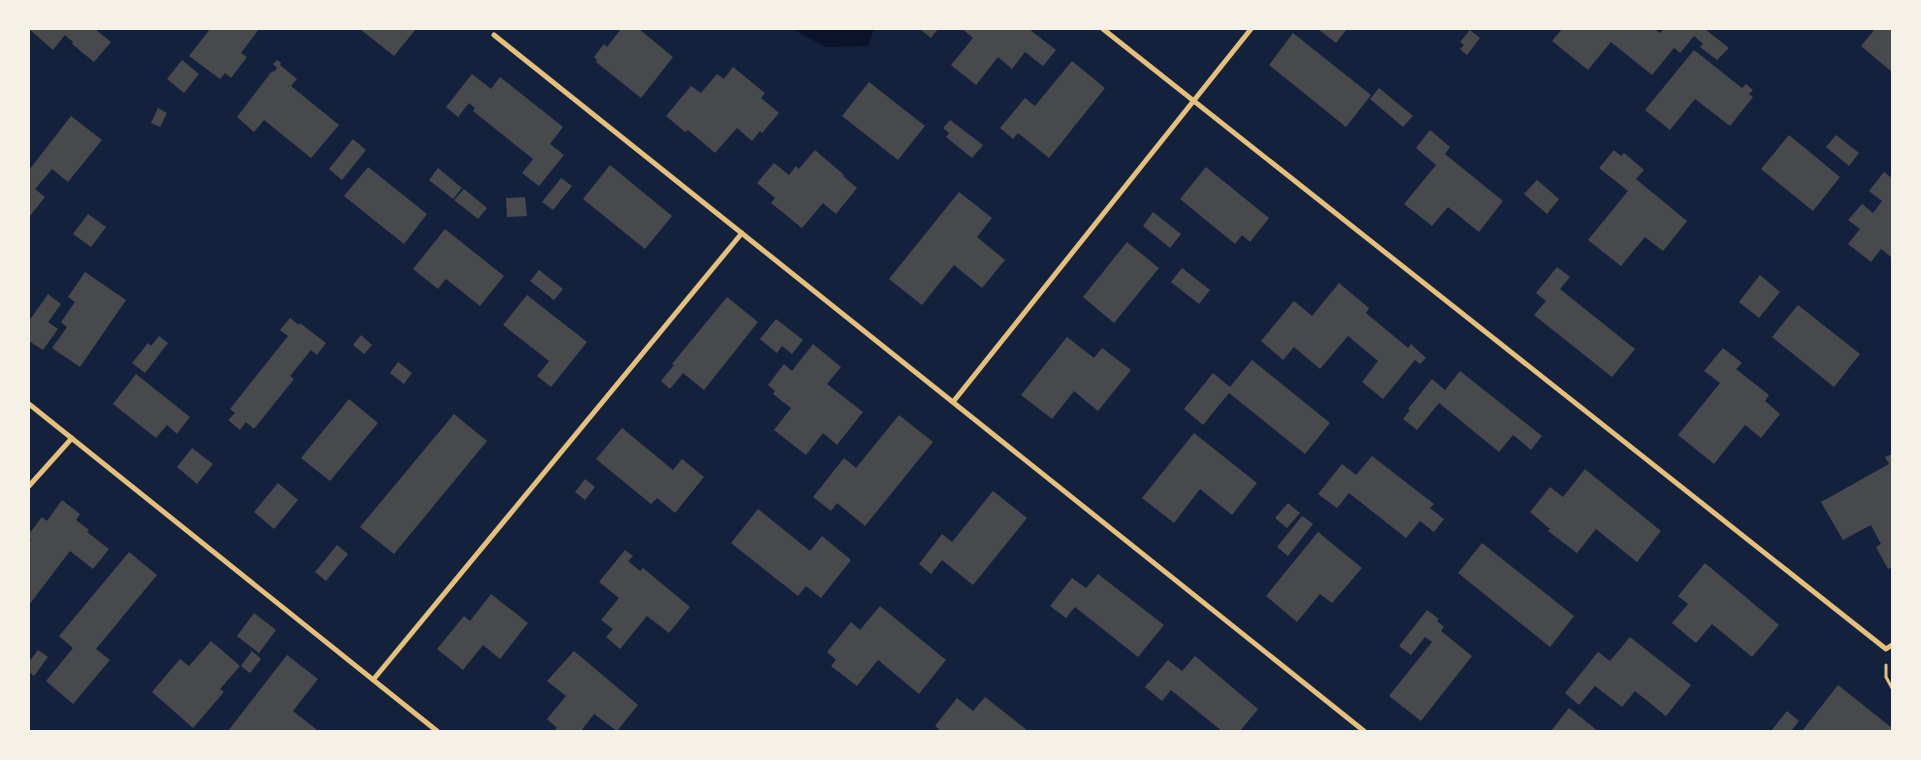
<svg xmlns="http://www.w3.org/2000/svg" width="1921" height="760" viewBox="0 0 1921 760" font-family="Roboto,sans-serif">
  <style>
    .water { fill: #0b132b }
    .building { fill: #48494c }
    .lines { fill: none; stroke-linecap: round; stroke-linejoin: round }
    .path { stroke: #e5c07b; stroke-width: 3 }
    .minor { stroke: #e5c07b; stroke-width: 5 }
  </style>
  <rect width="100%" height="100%" fill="#14213d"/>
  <path class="water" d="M792,29H874L868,46L826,47Z"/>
  <path class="building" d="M29,29H95L111,42L94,62L72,44L73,42L65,35L53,50Z
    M210,29H259L241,53L247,57L231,78L225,73L220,79L189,56Z
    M360,29H416L394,56Z
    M621,29H639L673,57L641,98L596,62L597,60L594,57L604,44L607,47Z
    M920,29H938L931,38Z
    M962,29H1029L1056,50L1043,66L1025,52L1012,69L998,57L976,85L951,65L973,38Z
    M1318,29H1347L1336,43Z
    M1562,29H1654L1660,33L1664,29H1705L1729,48L1717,60L1700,47L1703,44L1694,36L1680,53L1674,48L1652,75L1611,42L1588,70L1552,41Z
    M1875,29H1892V72L1861,46Z
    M1470,30L1480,38L1467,55L1460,49L1464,45L1460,42Z
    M1293,33L1371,95L1346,127L1269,65Z
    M1694,50L1742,88L1746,84L1753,90L1749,94L1753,97L1730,126L1695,99L1670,130L1645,110Z
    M182,60L199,74L184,93L167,79Z
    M277,60L281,63L280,65L297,79L291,86L339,125L311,158L264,120L254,132L237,117L272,71L274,72L277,68L273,64Z
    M1072,61L1105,88L1049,158L1018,133L1013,139L1000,128L1025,98L1035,106Z
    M733,67L765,93L761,98L779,113L762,133L760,131L752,141L737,128L715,153L688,130L685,132L666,116L691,86L701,93L717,74L724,79Z
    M472,74L491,89L500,77L563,127L550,144L564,155L539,186L522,173L533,159L473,111L475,108L469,103L458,117L446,107Z
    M869,82L925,126L898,160L842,116Z
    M1379,88L1413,116L1403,127L1370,99Z
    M158,108L167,113L160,127L151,123Z
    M71,116L102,140L68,182L52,169L35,189L45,197L29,217V170Z
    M950,120L983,145L972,158L946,137L949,133L943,128Z
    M1430,130L1450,147L1445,154L1503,201L1479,232L1448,207L1432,226L1404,204L1436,165L1416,148Z
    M1789,135L1840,177L1813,211L1761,169Z
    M1836,135L1859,153L1849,166L1826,147Z
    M353,139L366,150L342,180L329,169Z
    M815,150L844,175L843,176L857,188L836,214L823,203L802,228L771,203L775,198L757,183L774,163L789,175L796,166L799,169Z
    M1614,150L1621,156L1624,153L1644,170L1636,179L1687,221L1663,251L1645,237L1621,266L1588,240L1628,191L1599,168Z
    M610,165L672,216L645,249L583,199Z
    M368,167L427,214L404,244L344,196Z
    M1206,167L1269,218L1250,242L1242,235L1235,244L1180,199Z
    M438,168L462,188L453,199L429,180Z
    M1884,172L1892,178V258L1881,249L1871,262L1848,244L1860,229L1848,220L1862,204L1873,213L1882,201L1869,191Z
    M561,178L572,186L553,210L542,202Z
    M1537,180L1559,199L1547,214L1524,194Z
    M464,189L487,208L478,219L454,200Z
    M959,192L992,218L977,237L1005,260L982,288L954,265L922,305L889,279Z
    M525,197L527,216L507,217L506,198Z
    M1153,212L1181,234L1170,248L1143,226Z
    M88,214L106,227L91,247L73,234Z
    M445,229L504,276L480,306L446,279L438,289L413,269Z
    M1127,242L1159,268L1114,323L1083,297Z
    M1557,267L1570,277L1560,289L1635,349L1612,377L1534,315L1546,301L1536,293Z
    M1182,268L1210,290L1199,304L1171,282Z
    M539,270L563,289L554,300L530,281Z
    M85,272L126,300L80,367L52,348L67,327L61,322L75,302L68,297Z
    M1760,275L1780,292L1759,318L1739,302Z
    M1339,283L1369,308L1366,313L1408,348L1411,344L1426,358L1420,364L1415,360L1383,399L1362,382L1378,361L1348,336L1320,369L1294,347L1283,360L1261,341L1294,301L1312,316Z
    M48,294L61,304L48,322L58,329L43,350L29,341V321Z
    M527,295L587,342L551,387L537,376L549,361L503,325Z
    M727,297L758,322L704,390L683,373L670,389L661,381L674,365L672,364Z
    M1798,305L1860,354L1834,387L1772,337Z
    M290,318L299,325L300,323L326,343L317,355L311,350L290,376L294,379L254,429L246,422L240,430L228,420L235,413L230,409L288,336L280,330Z
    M776,319L803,340L792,354L782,346L777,353L760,339Z
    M361,335L372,345L364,354L353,345Z
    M159,336L168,343L145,373L132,363L148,343L151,346Z
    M1067,337L1094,358L1102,348L1131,370L1098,411L1074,391L1052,419L1021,395Z
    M813,344L841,367L827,384L863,412L837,445L823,433L806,455L774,430L791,408L773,394L775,391L768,385L784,364L792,371Z
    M1723,348L1742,363L1736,369L1769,395L1765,401L1780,414L1761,438L1745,425L1714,464L1678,435L1720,383L1704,371Z
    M1252,360L1330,423L1305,454L1229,393L1203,425L1184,409L1213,373L1230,387Z
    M398,362L412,373L404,384L390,373Z
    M1460,371L1542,436L1531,450L1513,435L1499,452L1439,403L1417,430L1403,419L1410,410L1408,409L1432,379L1445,390Z
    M136,374L190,417L177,434L167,425L156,438L113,404Z
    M349,399L378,423L330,481L301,458Z
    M454,414L487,441L394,554L360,527Z
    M899,415L933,442L865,526L837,503L831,511L813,497L844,458L856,468Z
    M622,428L673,470L682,459L704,477L675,513L657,498L651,504L596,459Z
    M1194,433L1257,483L1232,515L1200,489L1174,523L1142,498Z
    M192,448L213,464L197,484L177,467Z
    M1892,454V567L1888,569L1876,547L1881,544L1871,525L1843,540L1821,502L1889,464L1885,457Z
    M1372,456L1434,504L1430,508L1444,519L1434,532L1420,521L1406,538L1349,493L1337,508L1318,494L1342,464L1356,475Z
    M1585,469L1661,531L1637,562L1596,529L1577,553L1548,531L1550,529L1530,512L1550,487L1563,497Z
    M585,479L595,487L585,500L575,492Z
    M278,483L298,500L274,529L254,512Z
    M993,491L1027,518L973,585L942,560L931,574L919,564L942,534L952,542Z
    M62,500L80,514L76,520L89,530L87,532L109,549L93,569L70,551L29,605V543L31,540L29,539V534L42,517L47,521Z
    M1288,503L1300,513L1287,528L1275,518Z
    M758,509L810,551L822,536L851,560L821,598L806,586L798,596L731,543Z
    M1302,516L1313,524L1288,556L1277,547Z
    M1318,532L1362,568L1332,603L1320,594L1297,622L1266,596Z
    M1482,543L1574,616L1550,647L1458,573Z
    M337,545L348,554L326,581L315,572Z
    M625,550L633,556L628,561L640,571L643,568L690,607L669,633L647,616L620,649L606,637L613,629L601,620L619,598L599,582Z
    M129,552L157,575L96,649L110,660L73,704L46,681L73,648L59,636Z
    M1705,563L1779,625L1752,657L1712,624L1696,643L1672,623L1688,604L1678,596Z
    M1098,574L1164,625L1138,657L1075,607L1066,618L1050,606L1072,578L1086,588Z
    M491,594L528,623L500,659L483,645L463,670L437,649L464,616L470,621Z
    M880,606L946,660L919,694L878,660L857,686L831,666L836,660L827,652L851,622L860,630Z
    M1427,610L1439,619L1437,621L1444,627L1441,631L1472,656L1421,721L1389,696L1432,642L1425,637L1411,655L1399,646Z
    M254,613L276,630L259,653L237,636Z
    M1630,637L1691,685L1666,716L1635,691L1622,707L1595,686L1579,705L1565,693L1598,652L1610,661Z
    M211,641L240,666L220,689L224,692L193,728L152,692L180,659L189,666Z
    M38,650L48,657L34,676L29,672V662Z
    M252,651L261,659L250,673L241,666Z
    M574,651L638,705L617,731L594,714L581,731H554L557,728L547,719L566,696L547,681Z
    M287,655L318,679L293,711L316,729L315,731H228Z
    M1195,656L1258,709L1240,731H1222L1171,690L1162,701L1145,687L1168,660L1182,671Z
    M1838,685L1892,728V731H1802Z
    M985,697L1028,731H941L935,726L957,698L973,711Z
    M1569,708L1598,731H1551Z
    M1787,711L1799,721L1791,731H1771Z"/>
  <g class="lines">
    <path class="path" d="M1886,665V677L1892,688"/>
    <path class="minor" d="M1103,29L1886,649L1892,645
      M494,35L1364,731
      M953,402L1251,29
      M29,404L437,731
      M29,486L72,438
      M373,680L742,233"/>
  </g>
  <rect width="1921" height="760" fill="none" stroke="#f6f1e7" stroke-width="60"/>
</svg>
